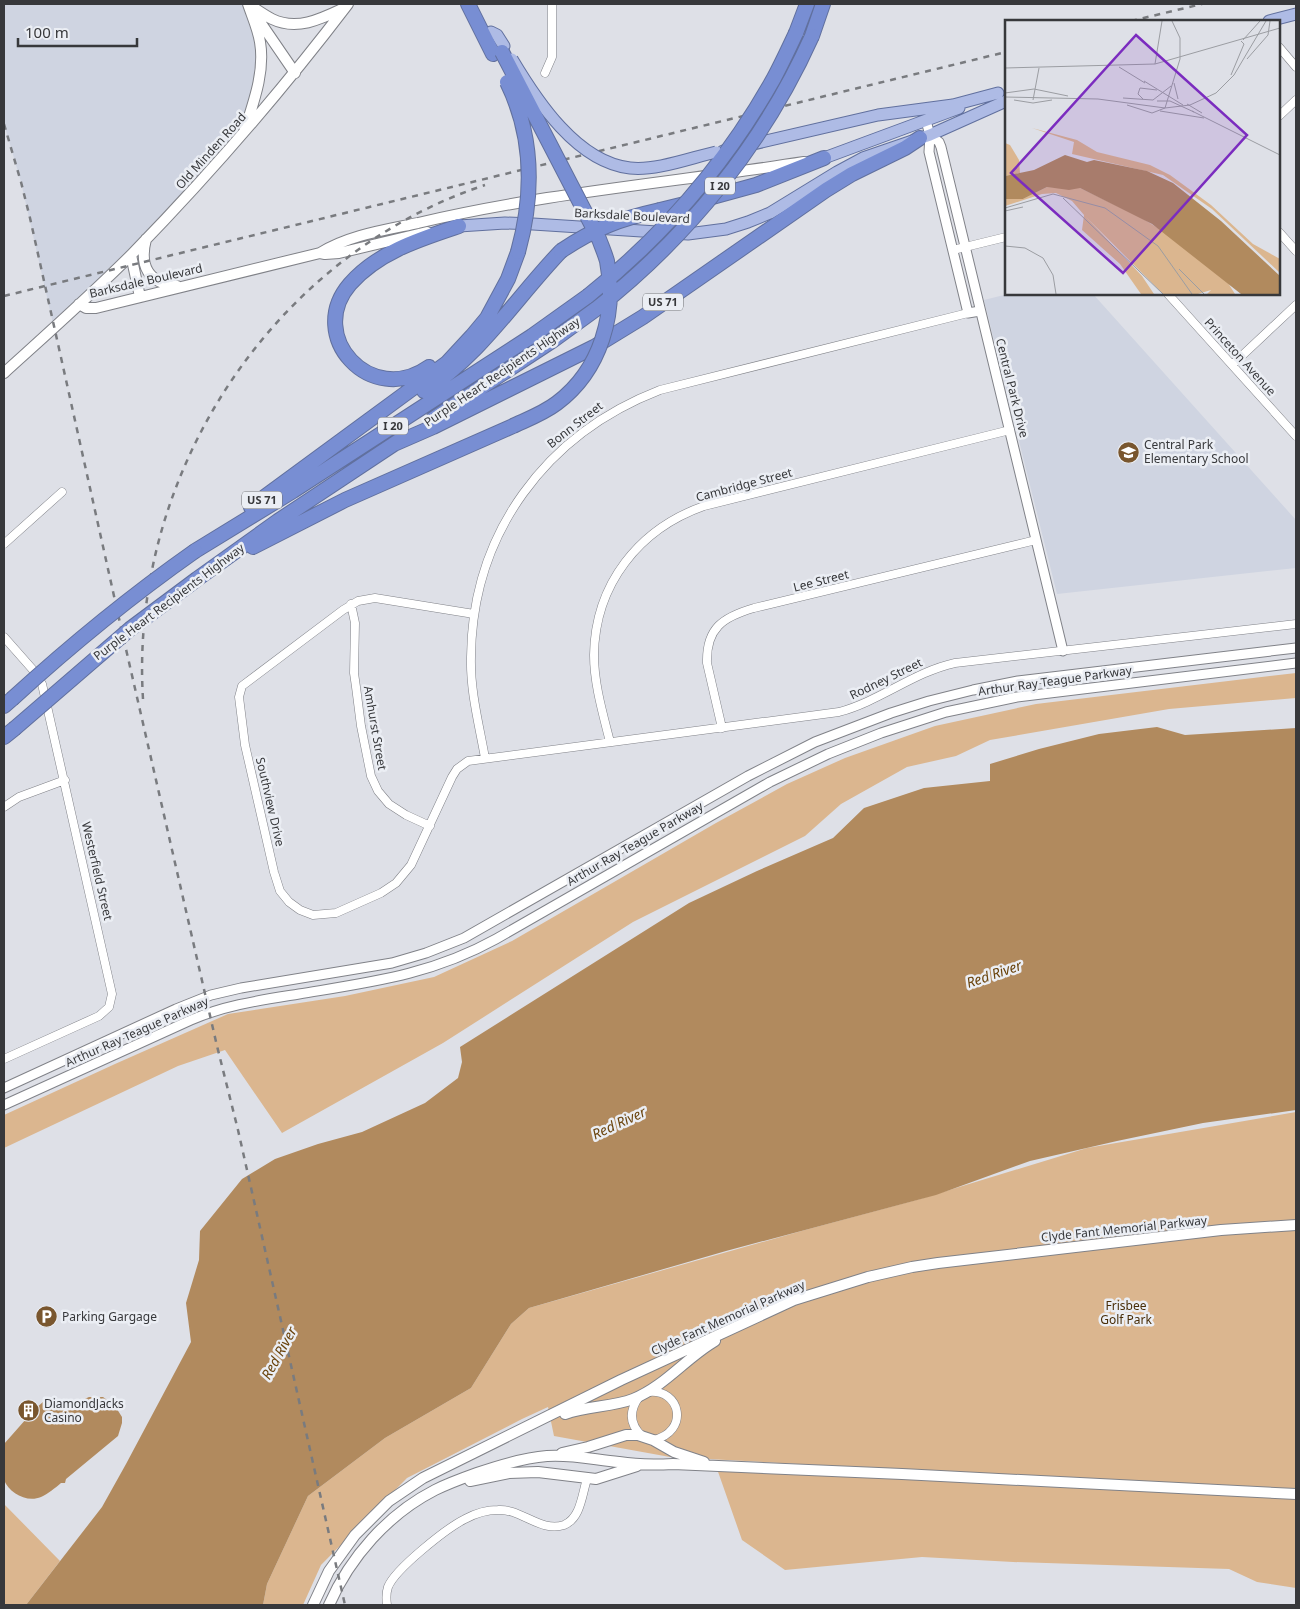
<svg xmlns="http://www.w3.org/2000/svg" width="1300" height="1609" viewBox="0 0 1300 1609" font-family="'Noto Sans',sans-serif">
  <style>
    .built { fill: #cfd4e1 }
    .green { fill: #dbb68f }
    .water { fill: #b18a5e }
    .lines { fill: none; stroke-linecap: round; stroke-linejoin: round }
    .minor-casing { stroke: #808288; stroke-width: 9 }
    .tertiary-casing { stroke: #808288; stroke-width: 11 }
    .secondary-casing { stroke: #808288; stroke-width: 12 }
    .primary-casing { stroke: #61709e; stroke-width: 13 }
    .motorway-casing { stroke: #61709e; stroke-width: 16 }
    .minor { stroke: #fff; stroke-width: 8 }
    .tertiary { stroke: #fff; stroke-width: 9 }
    .secondary { stroke: #fff; stroke-width: 10 }
    .primary { stroke: #aebbe5; stroke-width: 11 }
    .motorway { stroke: #788ed3; stroke-width: 14 }
    .rail { stroke: #797b7f; stroke-width: 2.5; stroke-dasharray: 6 6; stroke-linecap: butt }
    .primary-bridge-casing { stroke: #61709e; stroke-width: 13; stroke-linecap: butt }
    .motorway-bridge-casing { stroke: #61709e; stroke-width: 16; stroke-linecap: butt }
    .primary-bridge { stroke: #aebbe5; stroke-width: 11 }
    .motorway-bridge { stroke: #788ed3; stroke-width: 14 }
    .labels { text-anchor: middle; stroke-width: 5; stroke-linejoin: round; paint-order: stroke }
    .shield { fill: #ebeef4; stroke: #6d6f72; stroke-width: 1 }
    .shield-label { font-size: 11px; font-weight: bold; fill: #37383b }
    .street-label { font-size: 12px; fill: #37383b; stroke: #ebeef4 }
    .poi-label { font-size: 12px; fill: #37383b; stroke: #ebeef4; text-anchor: start }
    .park-label { font-size: 12px; fill: #482d07; stroke: #ebeef4 }
    .water-label { font-size: 14px; font-style: italic; fill: #6a430c; stroke: #ebeef4 }
    .inset-road { fill: none; stroke: #9b9da2; stroke-width: 1 }
    .view { fill: #7b2cbf; fill-opacity: 0.15; stroke: #7b2cbf; stroke-width: 2.5 }
    .inset-edge { fill: none; stroke: #37383b; stroke-width: 2.5 }
  </style>
  <rect width="100%" height="100%" fill="#dee0e7"/>
  <path class="built" d="M4,4H248L261,56L244,134L54,328L21,182L4,124Z
    M1008,294H1093L1296,520V568L1057,594L984,300Z"/>
  <path class="green" d="M1296,673V698L1169,709L990,740L956,756L907,767L841,804L805,836L633,922L443,1043L282,1133L225,1050L178,1066L4,1148V1115L115,1064L228,1014L345,996L434,977L512,941L716,823L787,784L845,758L935,726L1036,704Z
    M1296,1112V1491L670,1457L554,1436L548,1407L522,1419L407,1478L321,1565L303,1605H263L267,1584L308,1496L385,1438L471,1388L511,1324L529,1308L805,1230L920,1199L1087,1148Z
    M716,1466L989,1484L1296,1499V1588L1257,1582L1229,1569L1013,1562L922,1557L785,1570L742,1540Z
    M4,1504L60,1561L26,1605H4Z"/>
  <path class="water" d="M1157,727L1185,735L1296,728V1110L1203,1123L1117,1141L1030,1161L936,1195L726,1251L529,1308L511,1324L471,1388L385,1438L308,1496L267,1584L263,1605H26L102,1507L126,1464L191,1342L186,1303L199,1260L200,1231L242,1179L275,1159L318,1144L362,1132L425,1103L458,1078L462,1062L460,1047L689,903L757,871L833,838L864,808L924,788L990,781V764L1039,749L1099,734Z
    M89,1397H103L115,1406L122,1417V1423L118,1436L66,1479L65,1483H61C55,1488 48,1494 41,1497C27,1503 9,1493 4,1480V1444L34,1410L44,1401C51,1402 55,1404 61,1405C70,1407 81,1401 89,1397Z"/>
  <g class="lines">
    <defs>
      <path id="minor" d="M1279,47L1296,67
        M545,73L552,57V4
        M1279,116L1296,100
        M1279,232L1296,251
        M953,250L1006,237
        M1168,294L1296,436
        M1232,365L1296,305
        M4,544L62,492
        M351,604L355,623L354,673L356,687L361,726L371,776L378,791L389,804L406,815L430,826
        M474,614L375,598L358,601L343,610L242,686L239,697L245,745L274,872L280,891L289,902L300,910L313,915L336,913L381,893L396,883L411,865L452,777L457,769L468,761L839,712C880,701 914,672 955,663L1296,624
        M4,637L34,671L42,684L112,994L109,1007L99,1016L4,1059
        M722,728L707,663C706,628 723,617 754,608L1036,540
        M610,742C603,714 594,684 594,655C595,584 639,529 704,506L1010,430
        M485,758C479,724 470,691 471,657C472,533 546,434 660,390L968,313
        M4,807L19,797L65,780
        M648,1392C681,1388 690,1432 653,1440
        M639,1397C629,1411 629,1424 642,1436
        M387,1605C386,1598 386,1593 388,1587C395,1569 447,1528 465,1519C476,1513 486,1510 498,1510C520,1508 541,1533 564,1525C581,1518 582,1494 587,1479"/>
      <path id="tertiary" d="M926,121L930,135L929,152L968,313L980,311
        M930,135L939,142L941,147L1063,651
        M4,1088L176,1009L211,995L241,988L392,963L426,953L464,938L748,776L815,742L891,713L929,701L973,690L1018,681L1296,648
        M4,1105L191,1020C225,1005 262,1000 299,994C371,982 431,975 496,939L770,782L828,754L881,733L946,712L1017,697L1296,663"/>
      <path id="secondary" d="M248,4C256,9 264,15 272,19C297,31 321,19 344,8
        M256,16L295,73
        M245,129C254,101 265,71 260,42C258,29 252,16 248,4
        M146,239C139,266 148,283 177,286
        M320,253L325,254L339,253L427,232
        M131,255L140,297
        M79,304L86,308H96L320,253C349,235 385,230 418,223C544,193 676,182 804,162
        M4,373C47,334 91,295 132,254C210,174 281,92 348,4
        M565,1414C587,1406 612,1407 633,1399C665,1386 686,1358 715,1341
        M562,1453L588,1447L626,1435H638L653,1440L674,1452L704,1462
        M470,1481L509,1473L538,1472L596,1479L637,1466
        M313,1605L329,1571L355,1535L389,1501L423,1478L621,1380L794,1300L868,1277L912,1267L938,1263L1221,1230L1296,1225
        M329,1605C350,1557 388,1514 435,1490C449,1483 463,1478 477,1473C500,1465 523,1458 547,1456C571,1454 596,1460 619,1462C637,1465 655,1465 673,1464L902,1474L1296,1494"/>
      <path id="primary" d="M1269,21L1296,14
        M491,32L497,35L504,46
        M723,151L878,115L953,105L998,93
        M824,158L959,108
        M459,226L505,223L533,224L688,234L726,229L748,222L770,213L837,172L863,158L930,135L1006,101"/>
      <path id="motorway" d="M468,4L493,54
        M796,33L807,4
        M812,36L823,4
        M660,210L705,199L756,185L824,158
        M429,367C371,408 305,336 350,284C378,252 420,239 459,226
        M424,391C481,355 515,299 561,251
        M433,419L552,341L596,309
        M394,444L433,427L594,347L643,317L826,190L852,174L905,148L920,138
        M251,507L447,363L472,336L487,318L508,279L518,252
        M253,547L345,500L513,426
        M195,551L293,491L532,336L588,296
        M197,579L278,521L400,440
        M4,706L12,699
        M4,737L14,729"/>
    </defs>
    <use href="#minor" class="minor-casing"/>
    <use href="#tertiary" class="tertiary-casing"/>
    <use href="#secondary" class="secondary-casing"/>
    <use href="#primary" class="primary-casing"/>
    <use href="#motorway" class="motorway-casing"/>
    <use href="#minor" class="minor"/>
    <use href="#tertiary" class="tertiary"/>
    <use href="#secondary" class="secondary"/>
    <use href="#primary" class="primary"/>
    <use href="#motorway" class="motorway"/>
    <path class="rail" d="M1131,21L1202,4
      M4,124L21,182L30,218L120,623L217,1046L238,1130L345,1605
      M4,296L1006,52
      M143,699C129,476 271,256 485,185"/>
    <defs>
      <path id="primary-bridge" d="M512,59C537,101 577,162 630,168C656,171 690,158 716,152"/>
      <path id="motorway-bridge" d="M502,52L599,239C602,247 605,254 607,261C617,313 601,370 557,403C544,413 528,419 513,426
        M507,82C534,137 534,194 518,252
        M561,251C595,228 620,219 660,210
        M588,296C663,236 727,162 774,78C782,63 789,48 796,33
        M596,309C688,237 764,143 812,36
        M12,699C70,646 131,596 195,551
        M14,729L130,629L197,579"/>
    </defs>
    <use href="#primary-bridge" class="primary-bridge-casing"/>
    <use href="#motorway-bridge" class="motorway-bridge-casing"/>
    <use href="#primary-bridge" class="primary-bridge"/>
    <use href="#motorway-bridge" class="motorway-bridge"/>
  </g>
  <defs>
    <symbol id="school-disc" viewBox="-11 -11 22 22"><circle r="9.5" fill="#79562e" stroke="#ebeef4"/><path d="M0-5L7-2L0 1L-7-2ZM-4 1L0 2.5L4 1V4Q0 6-4 4Z" fill="#fff"/></symbol>
    <symbol id="parking-disc" viewBox="-11 -11 22 22"><circle r="9.5" fill="#79562e" stroke="#ebeef4"/><path d="M-3.5-5.5H1a3.5 3.5 0 0 1 0 7H-1V5.5H-3.5ZM-1-3.4V-.6H.8a1.4 1.4 0 0 0 0-2.8Z" fill="#fff"/></symbol>
    <symbol id="building-disc" viewBox="-11 -11 22 22"><circle r="9.5" fill="#79562e" stroke="#ebeef4"/><path d="M-4-6H4V6H1V3H-1V6H-4ZM-2.5-4.3h1.7v1.8h-1.7ZM.8-4.3h1.7v1.8H.8ZM-2.5-1h1.7V.8h-1.7ZM.8-1h1.7V.8H.8Z" fill="#fff"/></symbol>
  </defs>
  <g fill-rule="evenodd">
    <use href="#school-disc" x="1116" y="440" width="25" height="25"/>
    <use href="#parking-disc" x="34" y="1304" width="25" height="25"/>
    <use href="#building-disc" x="16" y="1398" width="25" height="25"/>
  </g>
  <g class="labels">
    <g class="shield">
      <rect x="705" y="177.5" width="30" height="17" rx="4"/>
      <rect x="643" y="293.5" width="40" height="17" rx="4"/>
      <rect x="378" y="417.5" width="30" height="17" rx="4"/>
      <rect x="242" y="491.5" width="40" height="17" rx="4"/>
    </g>
    <g class="shield-label">
      <text x="720" y="190">I 20</text>
      <text x="663" y="306">US 71</text>
      <text x="393" y="430">I 20</text>
      <text x="262" y="504">US 71</text>
    </g>
    <g class="street-label">
      <text transform="translate(211 151) rotate(-48)" y="4">Old Minden Road</text>
      <text transform="translate(632 216) rotate(3)" y="4">Barksdale Boulevard</text>
      <text transform="translate(146 281) rotate(-13)" y="4">Barksdale Boulevard</text>
      <text transform="translate(1240 357) rotate(48)" y="4">Princeton Avenue</text>
      <text transform="translate(502 372) rotate(-34)" y="4">Purple Heart Recipients Highway</text>
      <text transform="translate(1012 388) rotate(76)" y="4">Central Park Drive</text>
      <text transform="translate(575 425) rotate(-38)" y="4">Bonn Street</text>
      <text transform="translate(744 485) rotate(-15)" y="4">Cambridge Street</text>
      <text transform="translate(821 581) rotate(-14)" y="4">Lee Street</text>
      <text transform="translate(169 602) rotate(-37)" y="4">Purple Heart Recipients Highway</text>
      <text transform="translate(886 679) rotate(-26)" y="4">Rodney Street</text>
      <text transform="translate(1055 681) rotate(-8)" y="4">Arthur Ray Teague Parkway</text>
      <text transform="translate(375 728) rotate(80)" y="4">Amhurst Street</text>
      <text transform="translate(270 802) rotate(77)" y="4">Southview Drive</text>
      <text transform="translate(635 844) rotate(-30)" y="4">Arthur Ray Teague Parkway</text>
      <text transform="translate(97 871) rotate(77)" y="4">Westerfield Street</text>
      <text transform="translate(137 1032) rotate(-24)" y="4">Arthur Ray Teague Parkway</text>
      <text transform="translate(1124 1229) rotate(-6)" y="4">Clyde Fant Memorial Parkway</text>
      <text transform="translate(728 1318) rotate(-24)" y="4">Clyde Fant Memorial Parkway</text>
    </g>
    <g class="poi-label">
      <text x="1144" y="449">Central Park<tspan x="1144" dy="14">Elementary School</tspan></text>
      <text x="62" y="1321">Parking Gargage</text>
      <text x="44" y="1408">DiamondJacks<tspan x="44" dy="14">Casino</tspan></text>
    </g>
    <g class="park-label">
      <text x="1126" y="1310">Frisbee<tspan x="1126" dy="14">Golf Park</tspan></text>
    </g>
    <g class="water-label">
      <text transform="translate(994 974) rotate(-19)" y="5">Red River</text>
      <text transform="translate(619 1123) rotate(-25)" y="5">Red River</text>
      <text transform="translate(279 1353) rotate(-61)" y="5">Red River</text>
    </g>
  </g>
  <g transform="translate(1005 20)">
    <rect width="275" height="275" fill="#dee0e7"/>
    <path d="M27,108L72,120L92,132L145,145L165,155L206,185L248,224L275,239V253L207,189L158,155L67,134L69,122ZM0,123L5,125L14,140L15,153L0,156ZM42,167L75,168L135,197L164,215L223,263L230,274H202L206,270L193,274H158L81,197L137,256L149,274H136L115,244L77,210L79,195L67,181L51,173L37,174L0,186V179H18Z" fill="#dbb68f"/>
    <path d="M60,135L82,142L89,140L142,151L168,163L216,201L275,256V274H236L147,204L75,168L64,170L42,167L18,179H0V156L29,150Z" fill="#b18a5e"/>
    <path class="inset-road" d="M167,1L175,18V39M238,20L255,1M242,39L263,15L265,1M150,44L157,1M114,47L140,63M0,48L150,44L275,8M226,55L239,24L236,21M139,61L178,85M169,63L173,79M0,73L29,69L63,76M0,77L93,79L160,88L185,85L211,73L229,55L261,1M118,78L148,80L166,66M138,79L133,74L135,68L152,70M9,80L28,83L47,80M28,80L34,48M152,81H165L189,92M182,84L197,93M122,85L147,93L160,88L175,39M155,91L199,98M187,91L275,135M58,178L158,274M0,188L48,174L100,188L153,226L187,274M0,191L18,187M0,226L20,228L38,238L48,255L51,274M174,249L199,274"/>
    <path class="view" d="M131,15L242,115L118,253L6,153Z"/>
    <rect width="275" height="275" class="inset-edge"/>
  </g>
  <rect width="1300" height="1609" fill="none" stroke="#37383b" stroke-width="10"/>
  <path d="M18 38v8h119v-8" fill="none" stroke="#37383b" stroke-width="2.5"/>
  <text x="25" y="38" font-size="15" fill="#37383b" stroke="#ebeef4" stroke-width="4" paint-order="stroke">100 m</text>
</svg>
